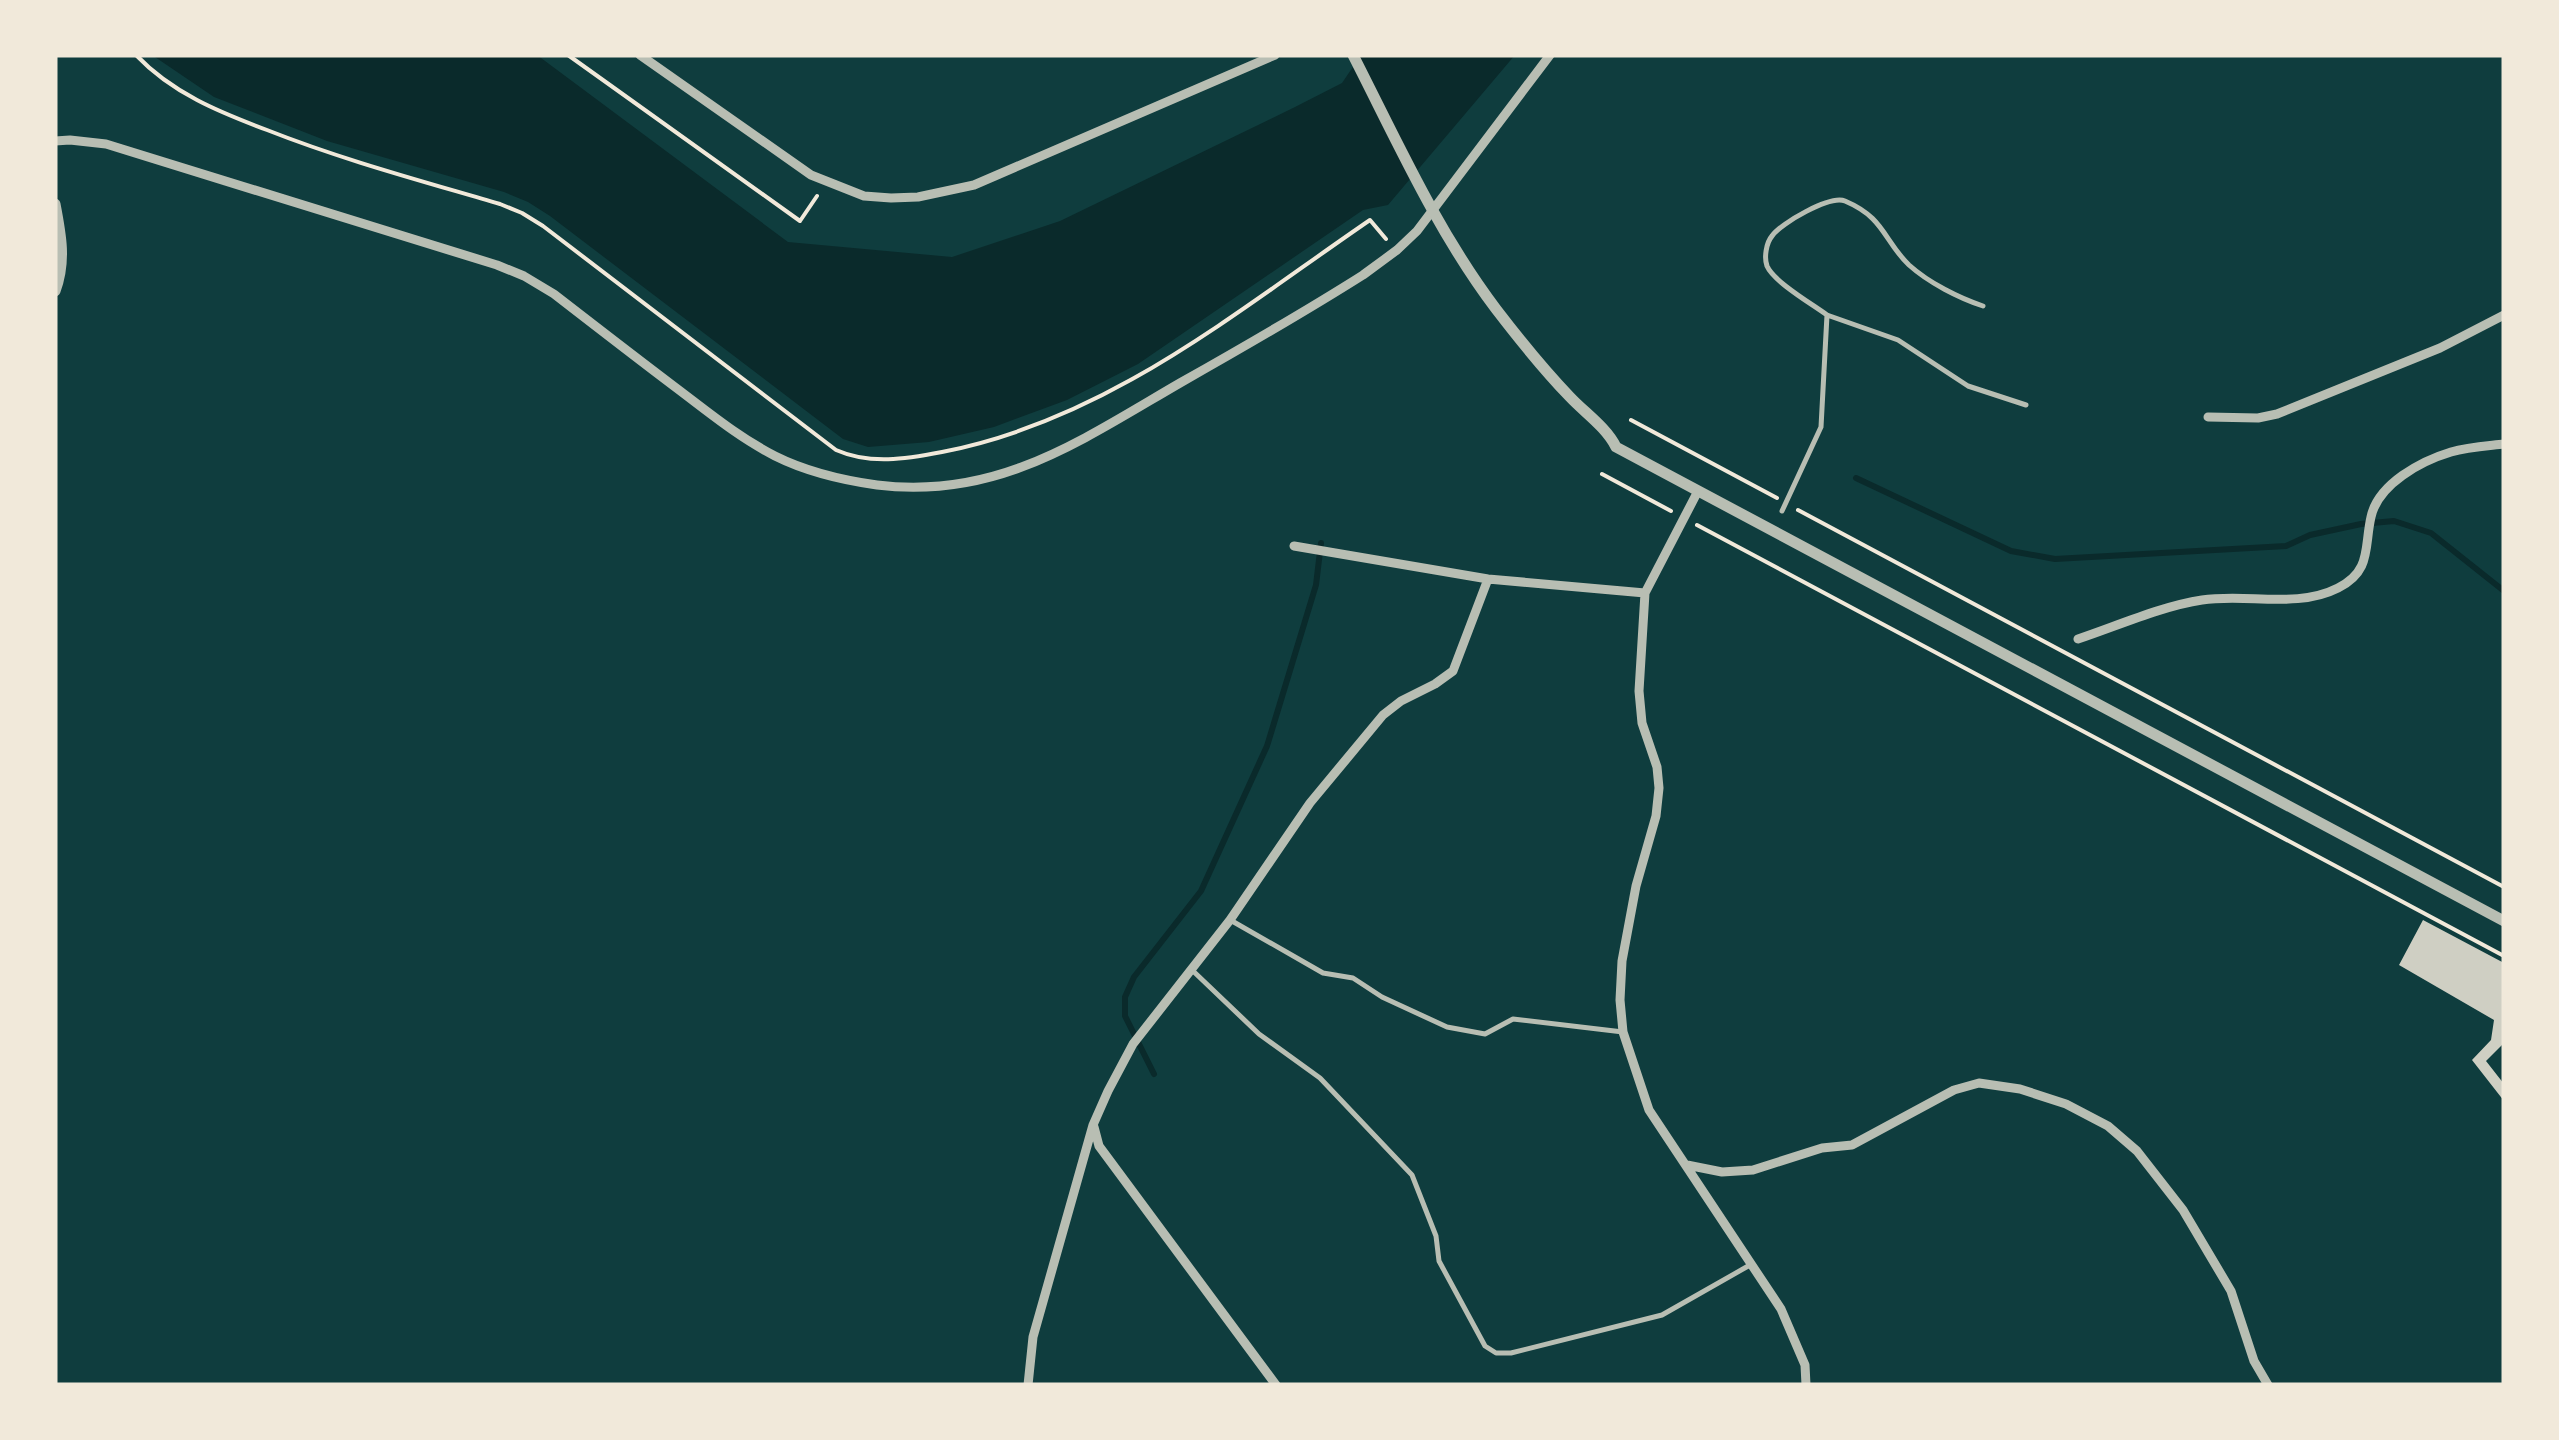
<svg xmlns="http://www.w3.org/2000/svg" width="2559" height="1440" viewBox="0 0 2559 1440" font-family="Rubik,sans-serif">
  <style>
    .water { fill: #0a2a2b }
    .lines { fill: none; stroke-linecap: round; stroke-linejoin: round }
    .stream { stroke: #0a2a2b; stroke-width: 6 }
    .building { fill: #cfcfc3 }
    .path { stroke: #f1e9da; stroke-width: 4 }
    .service { stroke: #b8beb3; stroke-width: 5 }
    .minor { stroke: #b8beb3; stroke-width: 9 }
    .tertiary { stroke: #b8beb3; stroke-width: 11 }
  </style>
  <rect width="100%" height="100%" fill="#0f3d3e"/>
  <path class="water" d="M152,55H537L788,242L952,257L1060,221L1295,107L1342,83L1361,55H1515L1388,205L1363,210L1138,364L1067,400L994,427L929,442L868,447L843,439L550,216L528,202L504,192L327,141L214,97Z"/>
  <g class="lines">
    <path class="stream" d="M1856,478L2011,551L2055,559L2286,546L2310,535L2361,524L2394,521L2431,533L2504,591
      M1154,1074L1125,1016V997L1134,977L1201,891L1267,746L1316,585L1321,543"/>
  </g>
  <path class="building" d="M2423,920L2504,963V1025L2502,1045L2486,1061L2504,1084V1101L2472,1060L2491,1040L2494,1020L2399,965Z"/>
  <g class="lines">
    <path class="path" d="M136,55C172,93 219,112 267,130C343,160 422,181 500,204L522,213L543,226L836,450C870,465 906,459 942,452C1107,420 1234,313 1370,220L1386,239
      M568,55L800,221L817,196
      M1631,420L1777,498
      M1602,474L1671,511
      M1798,510L2504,887
      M1697,525L2504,956"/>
    <path class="service" d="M1827,315L1898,340L1968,386L2026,405
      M1782,511L1821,427L1827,315C1812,304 1774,282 1767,266C1764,258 1766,243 1772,236C1781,223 1830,195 1845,201C1885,218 1883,240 1909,265C1929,283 1959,298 1983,306
      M1232,921L1323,973L1353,978L1382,997L1447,1027L1485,1034L1513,1019L1623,1032
      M1192,970L1259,1034L1320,1078L1412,1175L1436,1236L1439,1261L1485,1346L1496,1353H1511L1662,1315L1750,1265"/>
    <path class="minor" d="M640,55L811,175L864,196L891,198L918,197L974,185L1275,55
      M55,141L70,140L106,144L497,265L524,276L554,294C594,325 634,356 675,387C707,411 738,437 775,456C807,472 841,480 877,485C997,500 1080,441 1180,383C1242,348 1303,313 1363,275L1397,250L1417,231L1550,55
      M2208,417L2258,418L2277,414L2440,348L2504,315
      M1698,491L1645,593L1639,691L1642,723L1657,767L1659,788L1656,816L1636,886L1622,961L1620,1000L1623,1032L1649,1110L1781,1309L1805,1365L1806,1385
      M1294,546L1488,579L1645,593
      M2078,639C2117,626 2162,606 2202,600C2246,593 2297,609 2338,588C2372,571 2364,547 2371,517C2378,484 2421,461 2451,452C2468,447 2487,446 2504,444
      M1094,1127L1099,1146L1276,1385
      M1687,1165L1722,1172L1753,1170L1822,1148L1852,1145L1954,1090L1979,1083L2020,1089L2066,1104L2108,1126L2137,1151L2183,1210L2231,1291L2254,1361L2268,1385
      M1028,1385L1033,1337L1093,1125L1108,1091L1133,1044L1230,920L1310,803L1383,715L1401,701L1435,684L1453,671L1488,579"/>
    <path class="tertiary" d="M1353,55C1397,141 1437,231 1496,309C1519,339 1543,369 1570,397C1585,413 1606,427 1616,447L2504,921
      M55,204C61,235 66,262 55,291"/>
  </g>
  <rect width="2559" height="1440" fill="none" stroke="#f1e9da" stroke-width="115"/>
</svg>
